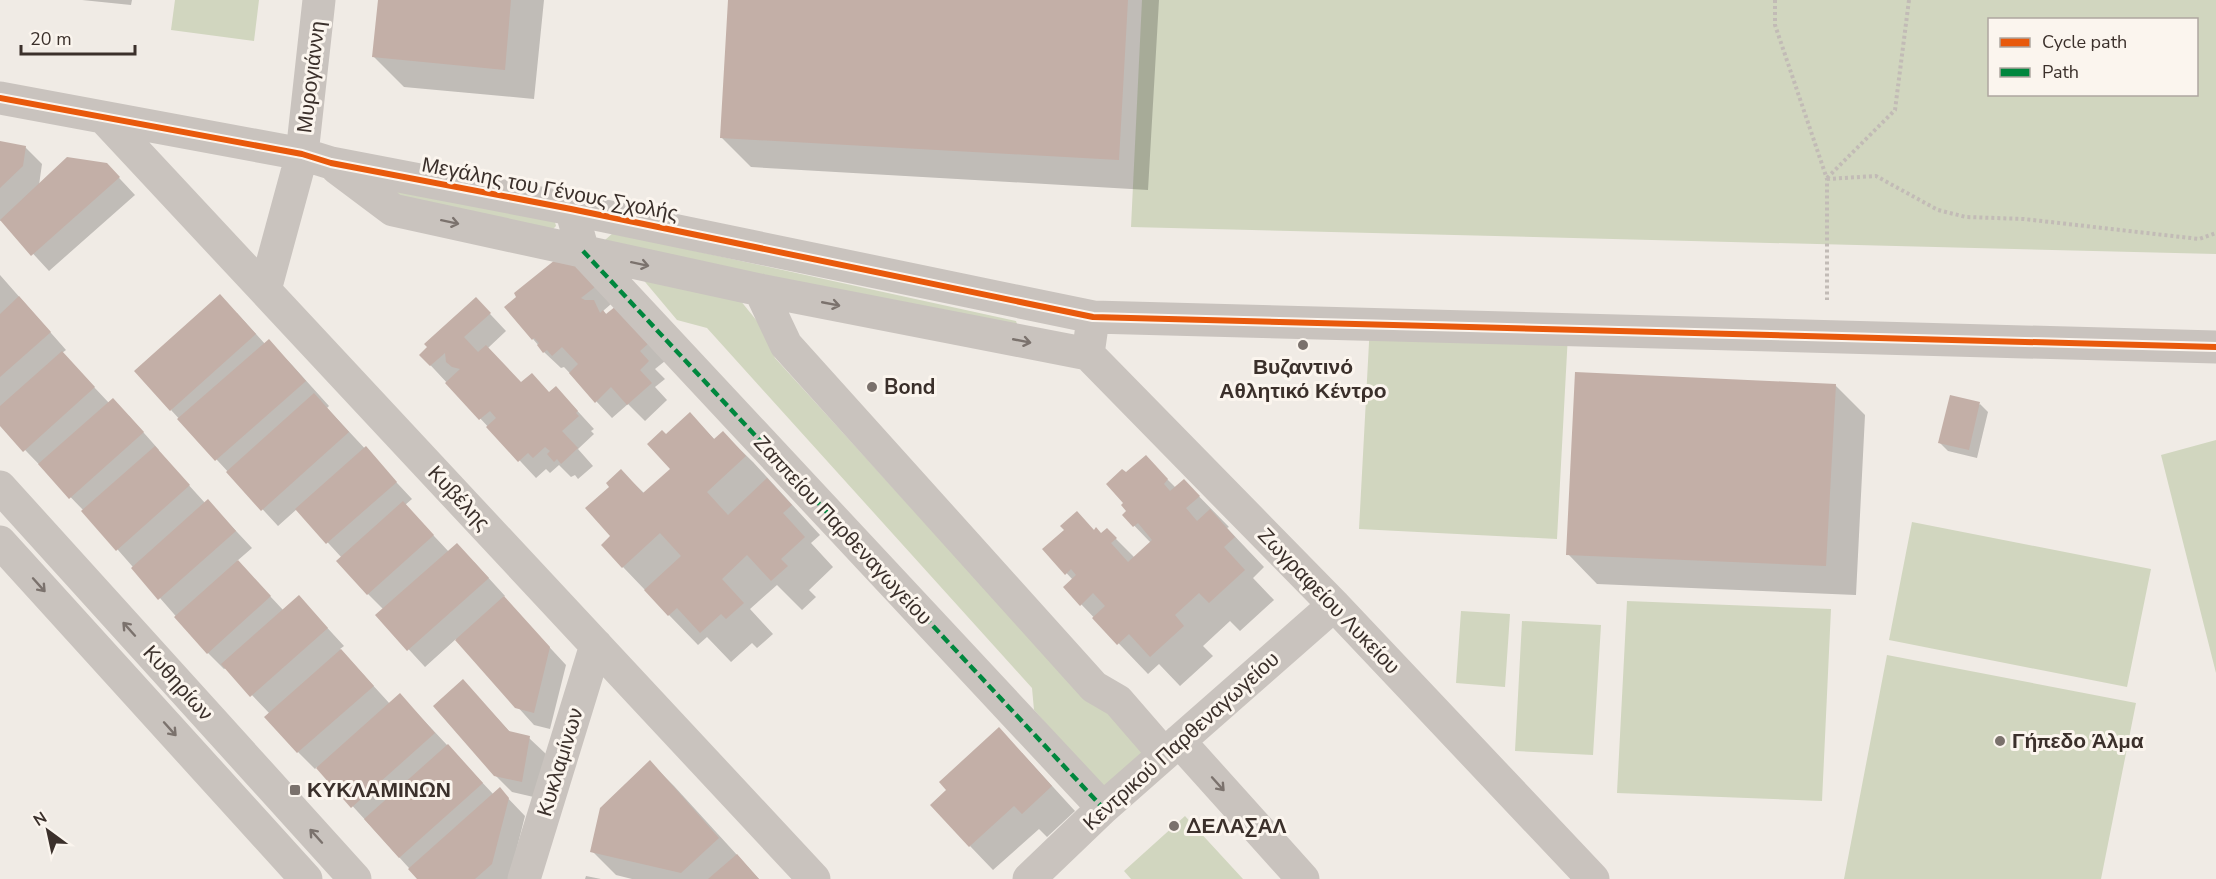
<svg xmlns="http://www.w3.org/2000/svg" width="2216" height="879" viewBox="0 0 2216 879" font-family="'Nunito Sans',sans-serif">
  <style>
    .green { fill: #d1d6bf; fill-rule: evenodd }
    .shadow { fill: #0003 }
    .building { fill: #c3afa7 }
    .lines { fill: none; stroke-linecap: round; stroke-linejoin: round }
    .path { stroke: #c2bbb6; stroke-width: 4; stroke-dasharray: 3 3; stroke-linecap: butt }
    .minor { stroke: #c9c3be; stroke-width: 33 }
    .quiet { stroke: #00873e; stroke-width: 4.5; stroke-dasharray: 9 4.5; stroke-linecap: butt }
    .cycleway-casing { stroke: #fbf5ee; stroke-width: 10 }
    .cycleway { stroke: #e8590c; stroke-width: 6 }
    .oneway { stroke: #7b726d }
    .poi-dot { fill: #7a716c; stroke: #fbf5ee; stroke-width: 2 }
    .labels { text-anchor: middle; stroke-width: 6; stroke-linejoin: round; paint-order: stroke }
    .street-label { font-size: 21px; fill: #3b302b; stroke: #fbf5ee }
    .poi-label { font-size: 21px; font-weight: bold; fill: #3b302b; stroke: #fbf5ee; text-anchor: start }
  </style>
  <rect width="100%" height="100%" fill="#f0ebe5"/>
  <path class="green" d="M175,0H259L254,41L171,30Z
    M1142,0H2216V254L1131,227ZM1990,20H2196V94H1990Z
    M387,187L554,218L556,226L553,229L390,196Z
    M613,233L1016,321L1018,327L715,269L761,326L775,358L1086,700L1109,711L1145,754L1104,789L1034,710L1032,688L707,328L677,320L630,264L605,240Z
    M1370,324L1568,334L1557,539L1359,529Z
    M2216,440V673L2161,455Z
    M1912,522L2151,569L2127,687L1889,640Z
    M1627,601L1831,609L1822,801L1617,793Z
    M1461,611L1510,614L1505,687L1456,683Z
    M1522,621L1601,625L1593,755L1515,751Z
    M1887,655L2136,703L2101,879H1844Z
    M1185,816L1243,879H1131L1124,871Z"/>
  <path class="shadow" d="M82,0H132L131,5Z
    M380,0H544L534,99L404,87L374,57Z
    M730,0H1159L1148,190L751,167L721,137Z
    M0,142L25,147L42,164L39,185L107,165L135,195L49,271L2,220L0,221Z
    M572,262L611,304L603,311L607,315L616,308L665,361L655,369L665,379L655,387L667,400L645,421L628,404L612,418L564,367L561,368L544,352L506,307Z
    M0,275L66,350L62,353L109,403L129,416L159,450L158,451L205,503L208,501L252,548L237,561L284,611L299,597L344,646L340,649L390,704L416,712L494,795L500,790L525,816L509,879H419L317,767L315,769L298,752L266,717L270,714L226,668L224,669L208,653L84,511L0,424Z
    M476,299L506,331L488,348L521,384L550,394L572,405L594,429L591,431L594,434L578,449L593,466L578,479L575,475L571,477L559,465L550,473L546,469L536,478L421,355Z
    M237,313L265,344L268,341L292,365L329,406L327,408L412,499L405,505L449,552L474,562L505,596L503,597L566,665L550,729L534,725L456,639L425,667L378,616L384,610L368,594L342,558L297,509L278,526L171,410Z
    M1835,385L1865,415L1856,595L1597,584L1568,554Z
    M1980,404L1988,412L1977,458L1948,451L1940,443Z
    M690,414L715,440L723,433L753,462L820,535L811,543L833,567L809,590L816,597L802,610L777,585L750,609L773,634L757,648L752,643L731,662L707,637L698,645L669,615L623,567L612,536L611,487L621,471L645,494L672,469L666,436Z
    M1145,457L1176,488L1184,481L1229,527L1227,528L1264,567L1253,578L1274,600L1240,631L1230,621L1203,646L1213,656L1180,686L1159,664L1148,674L1081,604L1073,580L1044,549L1095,531L1102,535L1107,530L1135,558L1151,543L1124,515L1128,511L1126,474Z
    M463,681L511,733L529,738L546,754L538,798L512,792L495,775Z
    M1022,753L1075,811L1047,837L1039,829L993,870L970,846Z
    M650,762L674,786L759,879H632L616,875L592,851Z
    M586,876L601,879H585Z"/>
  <path class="building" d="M378,0H511L505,70L372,57Z
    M728,0H1128L1119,160L720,138Z
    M0,141L26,146L23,166L0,188Z
    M67,157L107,163L120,177L31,256L0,220Z
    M555,260L573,261L595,287L581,298L585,300H594L600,313L603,310L606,314L616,306L649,343L640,351L649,361L640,370L652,383L627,405L611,387L595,403L569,373L578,364L562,347L552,356L547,350L543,353L537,345L539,343L534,338L532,340L504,307L516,297L514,293Z
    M220,294L256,334L170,411L134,371Z
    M19,296L51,332L0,377V314Z
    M476,297L491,313L464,337L478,352L486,345L521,382L532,373L549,392L556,386L578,411L576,413L579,416L562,431L578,448L561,464L557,459L554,462L547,454L550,451L545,447L533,458L528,453L518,462L486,427L496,418L490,411L479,420L445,383L460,369L452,367L446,362L445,353L430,366L419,355L427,347L424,344Z
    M269,339L306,381L215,461L177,419Z
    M62,351L95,387L23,452L0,426V406Z
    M1575,372L1836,384L1826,566L1566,555Z
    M314,393L349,432L261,511L226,472Z
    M1950,395L1980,402L1969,450L1938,443Z
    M113,398L144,432L69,499L38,464Z
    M690,412L714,439L723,431L746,456L707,492L728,515L767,478L792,505L783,513L805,537L781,559L788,566L771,581L747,555L722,579L744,603L726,619L721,614L700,633L677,608L668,616L644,590L681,556L660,533L622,568L601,545L610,536L585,508L609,487L606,483L621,469L643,493L670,469L647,444L662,430L666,434Z
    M155,446L190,485L116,551L81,511Z
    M366,446L397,482L326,544L295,509Z
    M1146,455L1168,479L1164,484L1170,491L1184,479L1200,496L1186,508L1197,521L1210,509L1235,537L1224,547L1245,570L1209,603L1199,593L1175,615L1184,626L1150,657L1129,634L1117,645L1092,618L1105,606L1093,593L1080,606L1063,587L1076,575L1071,569L1065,575L1042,549L1064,530L1060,526L1077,511L1094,530L1096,527L1101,533L1107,528L1117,538L1111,543L1128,562L1152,540L1138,523L1133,527L1122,515L1126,511L1121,505L1123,503L1106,484L1122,469L1126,472Z
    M208,499L236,531L158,600L131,568Z
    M403,501L434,535L367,595L336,561Z
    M457,543L489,578L407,651L375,615Z
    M238,560L271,596L207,654L174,617Z
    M299,595L328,628L250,697L221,664Z
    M504,596L550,647L534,713L515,708L455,640Z
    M341,649L374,686L297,753L264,717Z
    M463,679L509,731L530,736L522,782L494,776L433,706Z
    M400,693L435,733L351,808L316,768Z
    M999,727L1052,786L1022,814L1014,806L969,847L930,805L946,790L939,782Z
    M448,744L483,783L399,858L364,819Z
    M650,760L719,838L681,873L590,852L600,808Z
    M500,787L509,798L492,864L475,879H417L408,869Z
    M737,854L759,879H708Z"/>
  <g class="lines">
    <path class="path" d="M1775,0V25L1827,179V300
      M1827,178L1895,110L1909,0
      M1827,179L1876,176L1938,210L1966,217L2024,219L2199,239L2216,233"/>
    <path class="minor" d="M0,98L302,154L331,163L571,209L1093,317L2216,347
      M104,118L814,879
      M337,168L393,210L760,290L1088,354
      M571,209L583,251L1103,808
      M265,290L302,154L319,0
      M760,290L786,345L1094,687L1118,701L1164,754
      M1091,333L1088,354L1334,605L1593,879
      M0,487L355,879
      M0,542L306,879
      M1179,741L1303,879
      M524,879L596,645
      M1029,879L1103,808L1334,605"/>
    <path class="quiet" d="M583,251L1103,808"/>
    <defs>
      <path id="cycleway" d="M0,98L302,154L331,163L571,209L1093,317L2216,347"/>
    </defs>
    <use href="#cycleway" class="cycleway-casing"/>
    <use href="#cycleway" class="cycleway"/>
  </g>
  <defs><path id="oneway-shaft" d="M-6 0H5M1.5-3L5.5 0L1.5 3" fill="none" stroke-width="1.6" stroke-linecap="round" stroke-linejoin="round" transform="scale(1.5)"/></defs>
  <g class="oneway">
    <use href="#oneway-shaft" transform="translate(450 222) rotate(12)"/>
    <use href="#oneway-shaft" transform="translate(640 264) rotate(12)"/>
    <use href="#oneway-shaft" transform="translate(831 304) rotate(11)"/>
    <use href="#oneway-shaft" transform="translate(1022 341) rotate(11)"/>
    <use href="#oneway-shaft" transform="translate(39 585) rotate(48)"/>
    <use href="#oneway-shaft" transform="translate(129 629) rotate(-132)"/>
    <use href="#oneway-shaft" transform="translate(170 729) rotate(48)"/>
    <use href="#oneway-shaft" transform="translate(1218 784) rotate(48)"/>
    <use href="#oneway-shaft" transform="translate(316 836) rotate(-132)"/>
  </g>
  <g class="poi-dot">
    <circle cx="1303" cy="345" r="6"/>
    <circle cx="872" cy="387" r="6"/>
    <circle cx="2000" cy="741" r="6"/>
    <rect x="289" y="784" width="12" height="12" rx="3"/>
    <circle cx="1174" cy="826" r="6"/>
  </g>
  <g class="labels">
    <g class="street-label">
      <text transform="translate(311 77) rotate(-83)" y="7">Μυρογιάννη</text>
      <text transform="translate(550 189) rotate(11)" y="7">Μεγάλης του Γένους Σχολής</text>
      <text transform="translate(459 498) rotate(47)" y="7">Κυβέλης</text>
      <text transform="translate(843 530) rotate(47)" y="7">Ζαππείου Παρθεναγωγείου</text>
      <text transform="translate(1329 601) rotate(46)" y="7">Ζωγραφείου Λυκείου</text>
      <text transform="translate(178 683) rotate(48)" y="7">Κυθηρίων</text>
      <text transform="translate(1181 741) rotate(-42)" y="7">Κεντρικού Παρθεναγωγείου</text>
      <text transform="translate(560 762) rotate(-73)" y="7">Κυκλαμίνων</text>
    </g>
    <g class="poi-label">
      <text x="1303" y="374" text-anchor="middle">Βυζαντινό<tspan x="1303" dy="24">Αθλητικό Κέντρο</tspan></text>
      <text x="884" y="394">Bond</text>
      <text x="2012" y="748">Γήπεδο Άλμα</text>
      <text x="307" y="797">ΚΥΚΛΑΜΙΝΩΝ</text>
      <text x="1186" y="833">ΔΕΛΑΣΑΛ</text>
    </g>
  </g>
  <rect x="1988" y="18" width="210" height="78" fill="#fbf5ee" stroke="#aea6a0" stroke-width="1.5"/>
  <rect x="2000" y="38" width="30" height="9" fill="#e8590c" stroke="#aea6a0" stroke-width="1.5"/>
  <text x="2042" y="48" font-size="18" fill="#3b302b">Cycle path</text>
  <rect x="2000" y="68" width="30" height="9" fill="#00873e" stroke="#aea6a0" stroke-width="1.5"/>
  <text x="2042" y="78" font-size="18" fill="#3b302b">Path</text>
  <g transform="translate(48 831) rotate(327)" stroke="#fbf5ee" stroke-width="4.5" paint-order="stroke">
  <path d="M0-4.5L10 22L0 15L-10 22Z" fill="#3b302b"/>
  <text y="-9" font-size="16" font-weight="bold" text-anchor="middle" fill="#3b302b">N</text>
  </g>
  <path d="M21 45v9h114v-9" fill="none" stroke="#3b302b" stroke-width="3"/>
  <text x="30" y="45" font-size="18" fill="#3b302b" stroke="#fbf5ee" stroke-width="4.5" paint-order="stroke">20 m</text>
</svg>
